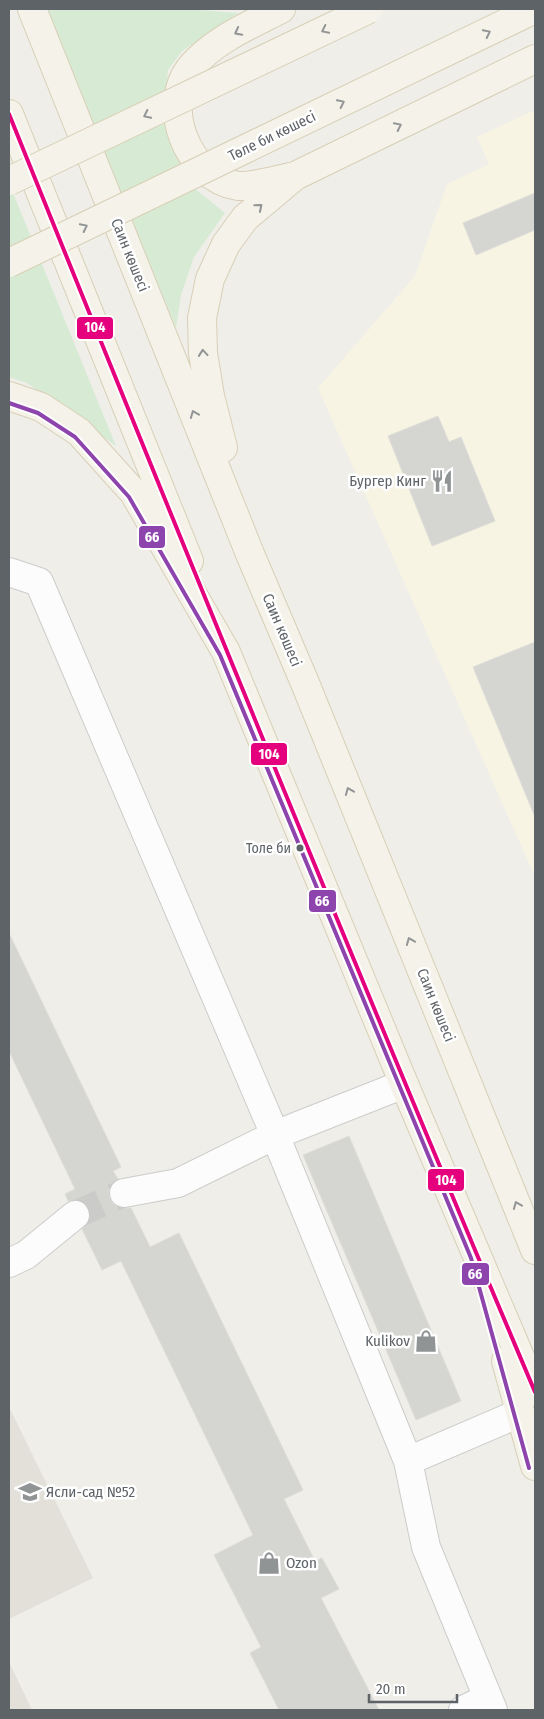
<svg xmlns="http://www.w3.org/2000/svg" width="544" height="1719" viewBox="0 0 544 1719" font-family="'Fira Sans Condensed',sans-serif">
  <style>
    .commercial { fill: #f8f4e3 }
    .education { fill: #e2e0d9 }
    .green { fill: #d7ebd4 }
    .building { fill: #d5d5d2; stroke: #deddd8 }
    .lines { fill: none; stroke-linecap: round; stroke-linejoin: round }
    .minor-tunnel { stroke: #cbcbc9; stroke-width: 28; stroke-dasharray: 28 14; stroke-linecap: butt }
    .minor-casing { stroke: #cccccb; stroke-width: 30 }
    .major-casing { stroke: #d8cfb6; stroke-width: 30 }
    .minor { stroke: #fdfcfc; stroke-width: 28 }
    .major { stroke: #f4f2e9; stroke-width: 28 }
    .major-bridge-casing { stroke: #d8cfb6; stroke-width: 30; stroke-linecap: butt }
    .major-bridge { stroke: #f4f2e9; stroke-width: 28 }
    .bus-1-casing { stroke: #fff; stroke-width: 8 }
    .bus-2-casing { stroke: #fff; stroke-width: 8 }
    .bus-1 { stroke: #e5007d; stroke-width: 4 }
    .bus-2 { stroke: #8e44ad; stroke-width: 4 }
    .oneway { stroke: #929595 }
    .bus-dot { fill: #5e6368; stroke: #fff; stroke-width: 2 }
    .labels { text-anchor: middle; stroke-width: 5; stroke-linejoin: round; paint-order: stroke }
    .bus-label { font-size: 14px; fill: #5e6368; stroke: #fff; text-anchor: end }
    .street-label { font-size: 15px; fill: #5e6368; stroke: #fff }
    .poi-label { font-size: 15px; fill: #5e6368; stroke: #fff; text-anchor: end }
    .line-badge { stroke: #fff; stroke-width: 2 }
    .badge-label { font-size: 14px; text-anchor: middle; font-weight: bold; fill: #fff }
  </style>
  <rect width="100%" height="100%" fill="#efeee9"/>
  <path class="commercial" d="M535,110V877L318,388L415,276L447,184L489,164L477,137Z"/>
  <path class="education" d="M9,1407L93,1578L9,1619Z
    M9,1662L32,1710H9Z"/>
  <path class="green" d="M46,9H189L238,13L182,51L168,70L164,119L189,184L225,213L194,257L181,295L176,328Z
    M9,183L116,446L27,383L9,377Z"/>
  <path class="building" d="M535,193V230L476,255L463,223Z
    M438,416L449,442L461,437L495,521L432,546L388,436Z
    M535,642V817L473,667Z
    M9,933L121,1167L113,1171L118,1179L109,1188V1196L112,1203L119,1208H131L150,1247L179,1233L303,1490L284,1499L315,1561L322,1558L339,1589L321,1598L379,1710H279L250,1653L261,1647L214,1555L253,1535L121,1261L102,1270L82,1229L90,1220V1212L87,1206L80,1200L68,1201L65,1194L75,1189L9,1051Z
    M349,1136L461,1401L416,1420L303,1155Z"/>
  <g class="lines">
    <path class="minor-tunnel" d="M75,1215L124,1193"/>
    <defs>
      <path id="minor" d="M9,572L39,582L275,1135L408,1461L426,1547L493,1710
        M124,1193L178,1183L275,1135L404,1084
        M9,1263L26,1255L75,1215
        M408,1461L520,1413
        M463,1710L488,1698"/>
      <path id="major" d="M32,9L250,554L305,683L535,1250
        M281,9C250,25 216,39 192,66C159,105 187,178 238,186C250,187 282,179 295,176
        M9,114L189,561
        M9,396L41,407L79,432L134,493L226,652L404,1084L535,1392
        M223,448L210,396L203,353L202,318L210,279L226,244L245,218L295,176L535,59
        M506,1361L535,1466"/>
    </defs>
    <use href="#minor" class="minor-casing"/>
    <use href="#major" class="major-casing"/>
    <use href="#minor" class="minor"/>
    <use href="#major" class="major"/>
    <defs>
      <path id="major-bridge" d="M9,181L369,9
        M9,263L535,9"/>
    </defs>
    <use href="#major-bridge" class="major-bridge-casing"/>
    <use href="#major-bridge" class="major-bridge"/>
    <defs>
      <path id="bus-1" d="M9,114C181,541 355,968 535,1392"/>
      <path id="bus-2" d="M9,403L38,413L75,437L129,497L220,655L471,1258L529,1468"/>
    </defs>
    <use href="#bus-1" class="bus-1-casing"/>
    <use href="#bus-2" class="bus-2-casing"/>
    <use href="#bus-1" class="bus-1"/>
    <use href="#bus-2" class="bus-2"/>
  </g>
  <defs><path id="oneway-chevron" d="M-2-3.5L2.5 0L-2 3.5" fill="none" stroke-width="1.6" stroke-linecap="round" stroke-linejoin="round" transform="scale(1.25)"/></defs>
  <g class="oneway">
    <use href="#oneway-chevron" transform="translate(325 30) rotate(154)"/>
    <use href="#oneway-chevron" transform="translate(238 32) rotate(152)"/>
    <use href="#oneway-chevron" transform="translate(487 33) rotate(-26)"/>
    <use href="#oneway-chevron" transform="translate(341 103) rotate(-26)"/>
    <use href="#oneway-chevron" transform="translate(147 115) rotate(154)"/>
    <use href="#oneway-chevron" transform="translate(398 126) rotate(-26)"/>
    <use href="#oneway-chevron" transform="translate(259 207) rotate(-40)"/>
    <use href="#oneway-chevron" transform="translate(84 227) rotate(-26)"/>
    <use href="#oneway-chevron" transform="translate(203 353) rotate(-95)"/>
    <use href="#oneway-chevron" transform="translate(194 414) rotate(-112)"/>
    <use href="#oneway-chevron" transform="translate(349 791) rotate(-112)"/>
    <use href="#oneway-chevron" transform="translate(410 941) rotate(-112)"/>
    <use href="#oneway-chevron" transform="translate(517 1205) rotate(-112)"/>
  </g>
  <defs>
    <symbol id="restaurant-bare" viewBox="-9 -9 18 18"><path d="M-5-6h1v4h1v-4h1v4h1v-4h1v5L-1.5 .5V6h-2V.5L-5-1ZM5-6V6H3V1.5H1.5Q1.5-4 5-6Z" fill="#919495" stroke="#fff" stroke-width="2.5" paint-order="stroke"/></symbol>
    <symbol id="shop-bare" viewBox="-9 -9 18 18"><path d="M-5-2.5h2.3a2.7 3.5 0 0 1 5.4 0H5L5.5 6h-11ZM-1.5-2.5h3a1.5 2.3 0 0 0-3 0Z" fill="#919495" stroke="#fff" stroke-width="2.5" paint-order="stroke"/></symbol>
    <symbol id="school-bare" viewBox="-9 -9 18 18"><path d="M0-5L7-2L0 1L-7-2ZM-4 1L0 2.5L4 1V4Q0 6-4 4Z" fill="#919495" stroke="#fff" stroke-width="2.5" paint-order="stroke"/></symbol>
  </defs>
  <g fill-rule="evenodd">
    <use href="#restaurant-bare" x="426" y="465" width="32" height="32"/>
    <use href="#shop-bare" x="410" y="1325" width="32" height="32"/>
    <use href="#school-bare" x="14" y="1476" width="32" height="32"/>
    <use href="#shop-bare" x="253" y="1547" width="32" height="32"/>
  </g>
  <circle class="bus-dot" cx="300" cy="848" r="4.5"/>
  <g class="labels">
    <g class="bus-label">
      <text x="291" y="853">Толе би</text>
    </g>
    <g class="street-label">
      <text transform="translate(272 136) rotate(-26)" y="5">Төле би көшесі</text>
      <text transform="translate(130 255) rotate(68)" y="5">Саин көшесі</text>
      <text transform="translate(282 630) rotate(67)" y="5">Саин көшесі</text>
      <text transform="translate(436 1005) rotate(68)" y="5">Саин көшесі</text>
    </g>
    <g class="poi-label">
      <text x="426" y="486">Бургер Кинг</text>
      <text x="410" y="1346">Kulikov</text>
      <text x="46" y="1497" text-anchor="start">Ясли-сад №52</text>
      <text x="286" y="1568" text-anchor="start">Ozon</text>
    </g>
  </g>
  <g class="line-badge">
    <rect x="76" y="316" width="38" height="24" rx="5" fill="#e5007d"/>
    <rect x="138" y="525" width="28" height="24" rx="5" fill="#8e44ad"/>
    <rect x="250" y="742" width="38" height="24" rx="5" fill="#e5007d"/>
    <rect x="308" y="889" width="29" height="24" rx="5" fill="#8e44ad"/>
    <rect x="427" y="1168" width="38" height="24" rx="5" fill="#e5007d"/>
    <rect x="461" y="1262" width="29" height="24" rx="5" fill="#8e44ad"/>
  </g>
  <g class="badge-label">
    <text x="95" y="332">104</text>
    <text x="152" y="542">66</text>
    <text x="269" y="759">104</text>
    <text x="322" y="906">66</text>
    <text x="446" y="1185">104</text>
    <text x="475" y="1279">66</text>
  </g>
  <rect width="544" height="1719" fill="none" stroke="#5e6368" stroke-width="20"/>
  <path d="M369 1694v8h88v-8" fill="none" stroke="#5e6368" stroke-width="2.5"/>
  <text x="376" y="1694" font-size="15" fill="#5e6368" stroke="#ffffff" stroke-width="4" paint-order="stroke">20 m</text>
</svg>
